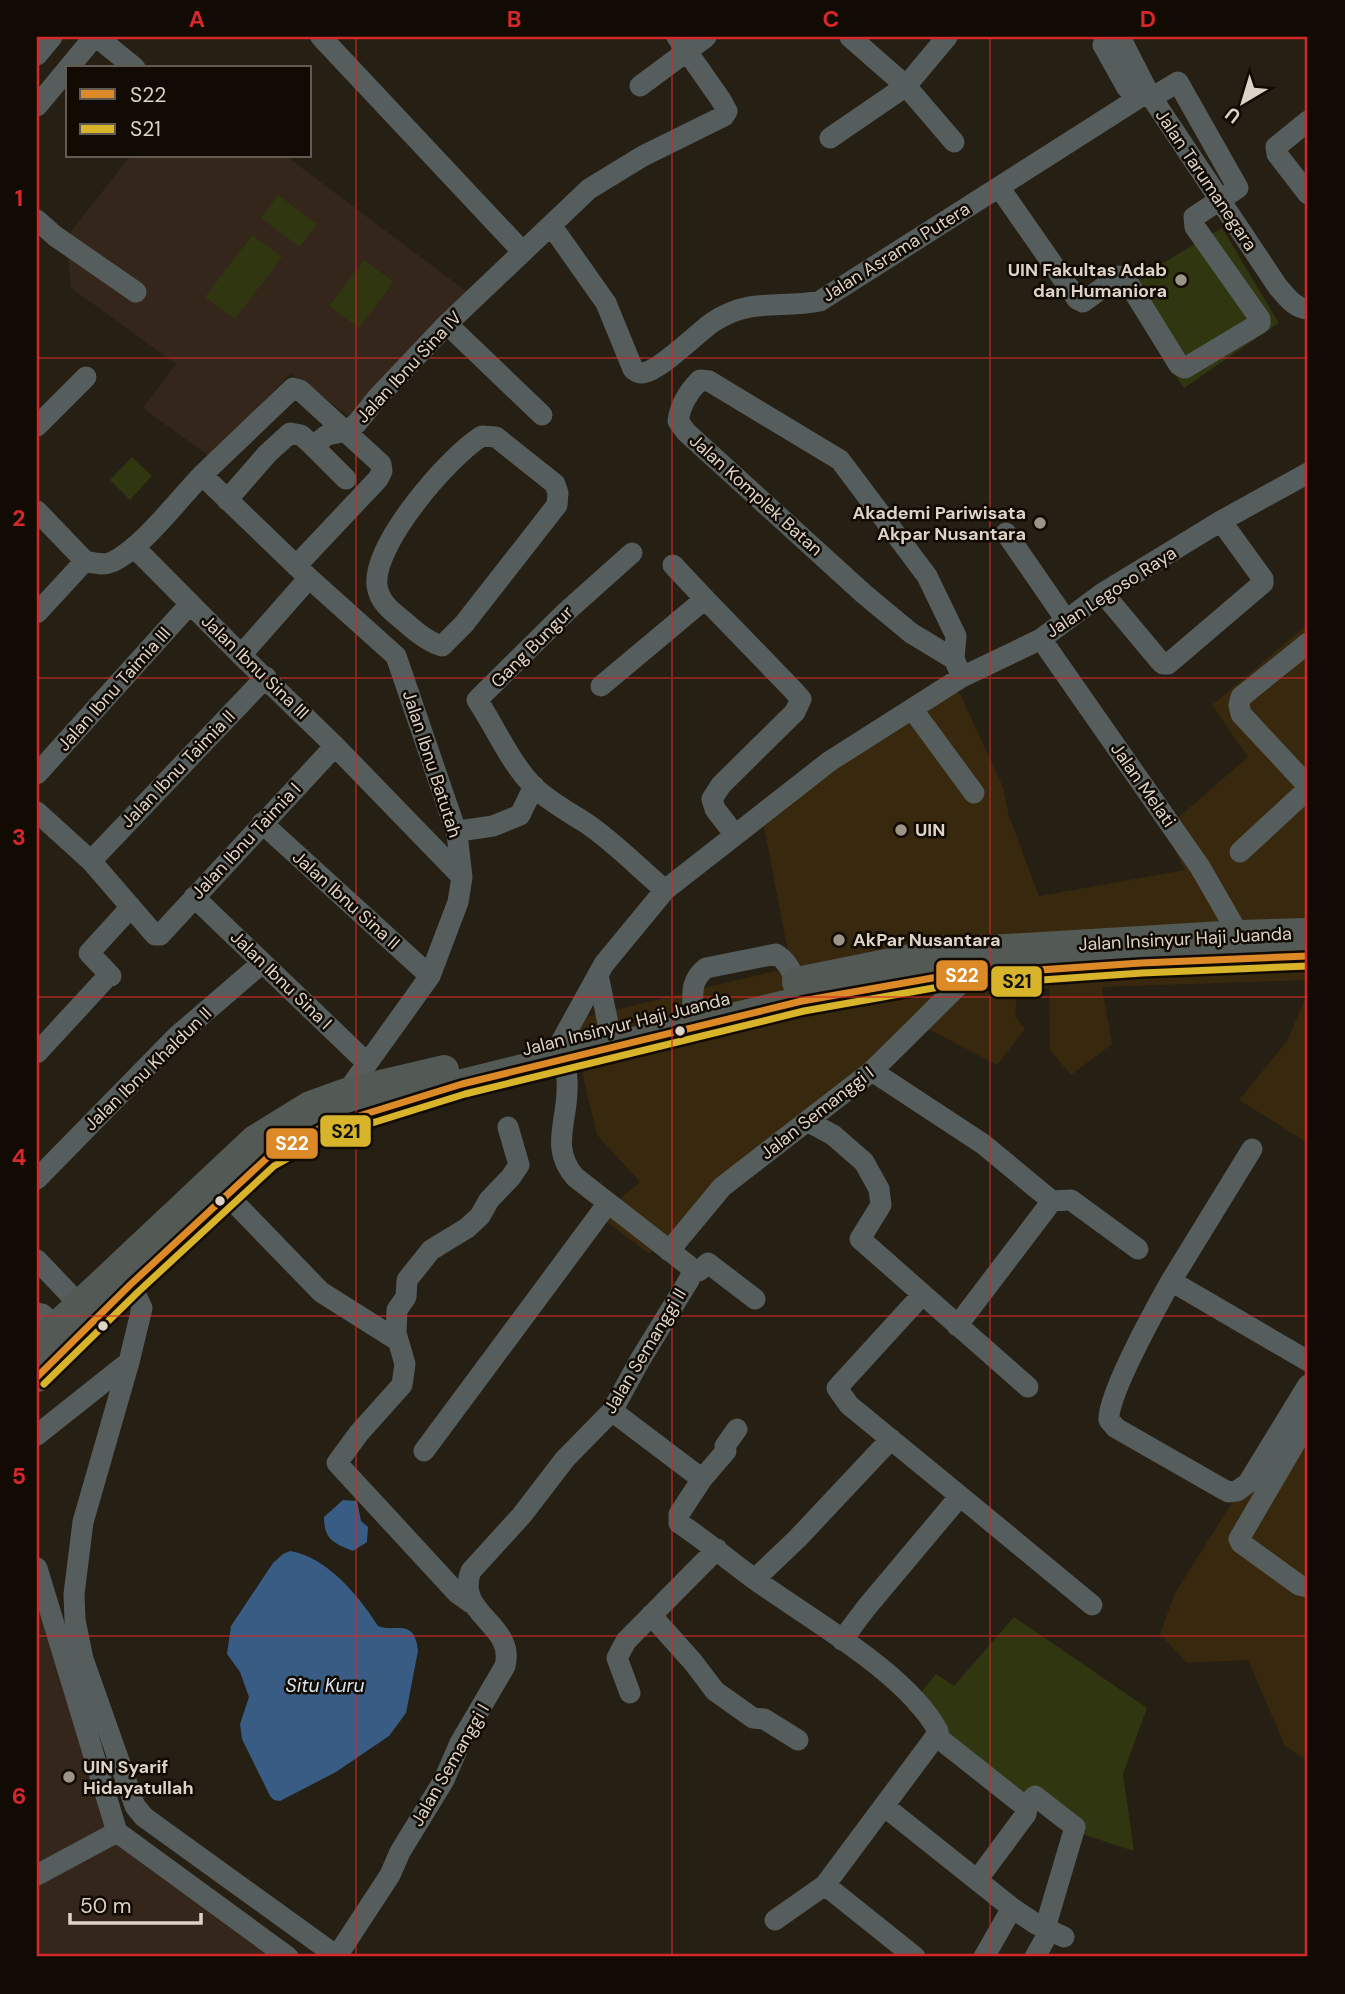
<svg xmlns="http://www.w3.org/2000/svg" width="1345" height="1994" viewBox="0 0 1345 1994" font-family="'DM Sans',sans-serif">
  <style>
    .built { fill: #38280e }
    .education { fill: #34261b }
    .green { fill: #30360f }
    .water { fill: #385c84 }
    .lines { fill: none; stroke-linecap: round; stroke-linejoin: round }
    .minor { stroke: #555d5d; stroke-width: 21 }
    .highway { stroke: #535a55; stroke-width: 30 }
    .bus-1-casing { stroke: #110b04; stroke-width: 12 }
    .bus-2-casing { stroke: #110b04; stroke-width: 12 }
    .bus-1 { stroke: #dc8a27; stroke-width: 7 }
    .bus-2 { stroke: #d8b42a; stroke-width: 7 }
    .grid { fill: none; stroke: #d62828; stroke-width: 2; stroke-opacity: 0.55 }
    .poi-dot { fill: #9d9488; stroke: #110b04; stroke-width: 2.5 }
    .bus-dot { fill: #ddd3c7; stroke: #110b04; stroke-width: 2.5 }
    .labels { text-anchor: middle; stroke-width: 5; stroke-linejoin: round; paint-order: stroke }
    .street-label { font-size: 18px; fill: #ddd3c7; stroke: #110b04 }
    .poi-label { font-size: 18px; font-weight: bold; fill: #ddd3c7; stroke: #110b04; text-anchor: start }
    .water-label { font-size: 19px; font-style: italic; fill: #d8e4f3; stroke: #110b04 }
    .line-badge { stroke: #110b04; stroke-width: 2.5 }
    .badge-label { font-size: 19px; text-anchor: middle; font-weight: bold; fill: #fff }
    .pale-badge-label { font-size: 19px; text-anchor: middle; font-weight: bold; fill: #111 }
    .neatline { fill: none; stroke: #d62828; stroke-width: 2.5 }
    .grid-label { font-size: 23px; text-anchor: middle; font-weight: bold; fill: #d62828 }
  </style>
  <rect width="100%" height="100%" fill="#261f13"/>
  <path class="built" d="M1308,624V980L1102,987L1112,1044L1071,1075L1050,1050L1049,988L1017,989L1015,1016L1025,1029L997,1065L915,1022L708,1198L649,1254L599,1216L640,1182L597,1135L570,1021L791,967L763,822L947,689L960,694L1003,787L1009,816L1039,896L1185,870L1164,830L1248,757L1212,705Z
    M1308,992V1143L1239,1100L1287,1041Z
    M1308,1382V1761L1285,1746L1248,1660L1187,1663L1160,1634L1175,1593Z"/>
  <path class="education" d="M130,156H286L467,292L350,417L291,373L210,457L143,408L176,364L71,288L66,238Z
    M37,1568L117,1832L288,1957H37Z"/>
  <path class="green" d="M278,195L317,224L300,247L261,218Z
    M1222,228L1279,323L1184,388L1119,289Z
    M252,235L282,257L235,319L205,297Z
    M364,260L394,282L359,328L329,306Z
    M132,457L152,476L130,500L110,480Z
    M1014,1617L1147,1708L1123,1774L1134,1851L1073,1831L907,1709L936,1674L954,1686Z"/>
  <path class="water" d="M343,1500L357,1501L361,1521L368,1527L367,1542L353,1551C334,1543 324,1540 324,1517Z
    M290,1551C327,1557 359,1596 378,1626C395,1633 415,1617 418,1651L406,1713L389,1736L336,1772L280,1801L274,1800L270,1796L242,1739L240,1724L249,1697L240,1672L227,1654L231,1626L273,1563L283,1554Z"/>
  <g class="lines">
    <path class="minor" d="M97,37L135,68
      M321,37L522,251
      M850,37L906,86L954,142
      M1117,37L1104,42L1103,45L1127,88
      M1120,37L1148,92L1278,287C1287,297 1294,308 1308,309
      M37,55L52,37
      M640,86L706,37
      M37,106L94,37
      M1308,121L1276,147L1277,154L1308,194
      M830,138L906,86L947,37
      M999,187L1077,299L1083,302L1119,276L1126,279L1179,365L1185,368L1260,323V319L1195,227L1194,217L1238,188L1178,82L1151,98
      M37,220L55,236L136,292
      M551,225L606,303L633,369C637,372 637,373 642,373C659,372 698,332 713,322C751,297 780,309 820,301L1148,92
      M447,324L542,415
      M37,426L86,377
      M482,436L496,437L555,484L558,493L557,505L464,624L442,646C428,642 416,632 406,623C393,612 380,604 377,586C372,545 449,456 482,436Z
      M313,446L346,479
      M202,475L293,388L300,390L381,464L382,471L378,479L296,566
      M227,500L267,454L290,433L301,435L313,446L327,435L347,431L357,423L377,398L447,324L589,189L643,156L724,116L727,111L721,100L677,37
      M37,511L85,561C94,563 103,566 112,562C142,548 178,500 202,475L309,578L396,656L457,834L462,877L458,902L430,976L346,1093
      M1006,533L1066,620
      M134,547L241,655L335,746L462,877
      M632,553L567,611L477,700C496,728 509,761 533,786C548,801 569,812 586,823C614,842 639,868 665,890
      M673,565L705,599
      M1103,593L1159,660L1163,664H1168L1263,583V579L1221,521
      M37,613L85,561
      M1041,639L1200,867L1239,935
      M1308,643L1241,697L1239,705L1241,714L1308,786
      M241,655L309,578
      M954,659L911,633L864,594L686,432L678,421C680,406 689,391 700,380L709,381L840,460L927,576L956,636L954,659L962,677
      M601,686L705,599L793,690L801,699L795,712L721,785L712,799L715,809L735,835
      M913,710L974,793
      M37,774L190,604
      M37,812L91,861L155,935H160L335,746
      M262,823L430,976
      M457,834L466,830L493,826L520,815L534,786
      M1240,852L1308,789
      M91,861L266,677
      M194,897L367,1063
      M598,975L609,1028
      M693,1007C692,991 692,979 706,968L776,954C787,961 792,970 795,982
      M562,1040L604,964L665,890L830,761L962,677L1041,639L1103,593L1221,521L1308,473
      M37,1053L108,976H111L89,953L131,907
      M872,1071L983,1144L1052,1201L1071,1200L1138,1249
      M807,1121L833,1135L864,1162L879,1189L881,1205L860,1239L1028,1387
      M37,1179L176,1037L262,963
      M227,1195L321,1292L397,1340
      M669,1251L722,1187L872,1071L967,977
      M37,1260L79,1304
      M692,1271H699L708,1263L755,1299
      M1171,1281L1252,1149
      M131,1284L142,1308L129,1362L83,1522L74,1594L75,1620L83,1659L135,1806L144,1817L338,1957
      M922,1295L837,1388L849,1405L960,1496
      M37,1313L42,1314L56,1326
      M957,1326L1052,1201
      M1308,1361L1171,1281C1157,1306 1107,1396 1109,1420L1116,1428L1228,1492L1237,1491L1248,1483L1308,1385
      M612,1411L702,1479L679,1514V1523C706,1541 731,1562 757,1581C810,1619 908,1674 938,1731L936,1736
      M1308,1421L1239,1539L1241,1543L1299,1585L1308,1587
      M37,1435L129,1362
      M424,1451L608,1203
      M702,1479L726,1451L725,1446L737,1429
      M37,1568L117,1832L288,1957
      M755,1579L797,1539L891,1439
      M471,1603L457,1593L337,1463L359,1433L402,1385L405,1364L396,1333L397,1310L406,1297L407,1280L431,1250L467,1228L480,1216L489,1200L511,1177L519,1165L508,1127
      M651,1615L693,1662L715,1691L753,1718L764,1719L798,1740
      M842,1640L866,1608L960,1496L1092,1605
      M630,1693L617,1658L626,1641L717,1549
      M936,1736L1027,1808L1026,1814L977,1880
      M884,1806L1012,1908L1036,1924L1064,1937
      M1025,1806L1035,1796L1075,1827L1045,1928
      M37,1875L117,1832
      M825,1885L915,1957
      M775,1920L825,1885L936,1736
      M337,1956L390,1875L400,1852L444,1780L460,1743L505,1666C516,1624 454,1614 471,1571L522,1515L565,1459L612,1411L640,1360L689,1280L692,1271L688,1265L575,1177C551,1149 566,1125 567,1092C568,1081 566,1070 565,1059
      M984,1957L1012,1908
      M1035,1957L1050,1930"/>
    <path class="highway" d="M797,982L941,953L1239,935L1308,933
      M37,1345L255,1140L310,1106L346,1093L444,1070
      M37,1377L131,1284L268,1157L320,1128L462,1084L802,1001L938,977L1141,963L1308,956"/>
    <defs>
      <path id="bus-1" d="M37,1377L131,1284L268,1157L320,1128L462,1084L802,1001L938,977L1141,963L1308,956"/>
      <path id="bus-2" d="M44,1384L138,1292L274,1166L324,1138L465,1094L804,1011L939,987L1142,973L1308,966"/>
    </defs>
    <use href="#bus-1" class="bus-1-casing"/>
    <use href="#bus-2" class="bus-2-casing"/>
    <use href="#bus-1" class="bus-1"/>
    <use href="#bus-2" class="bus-2"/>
  </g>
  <path class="grid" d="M356,37V1957M672,37V1957M990,37V1957M37,358H1308M37,678H1308M37,997H1308M37,1316H1308M37,1636H1308"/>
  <g class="poi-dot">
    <circle cx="1181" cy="280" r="7"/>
    <circle cx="1040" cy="523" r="7"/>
    <circle cx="901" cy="830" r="7"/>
    <circle cx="839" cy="940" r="7"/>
    <circle cx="69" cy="1777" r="7"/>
  </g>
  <g class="bus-dot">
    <circle cx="680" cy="1031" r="6"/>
    <circle cx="220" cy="1201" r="6"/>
    <circle cx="103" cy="1326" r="6"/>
  </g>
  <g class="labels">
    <g class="street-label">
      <text transform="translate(1206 180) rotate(56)" y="6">Jalan Tarumanegara</text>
      <text transform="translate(896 252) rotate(-32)" y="6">Jalan Asrama Putera</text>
      <text transform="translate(409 367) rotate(-47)" y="6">Jalan Ibnu Sina IV</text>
      <text transform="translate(756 495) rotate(42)" y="6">Jalan Komplek Batan</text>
      <text transform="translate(1111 592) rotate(-33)" y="6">Jalan Legoso Raya</text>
      <text transform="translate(532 647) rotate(-45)" y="6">Gang Bungur</text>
      <text transform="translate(255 667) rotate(44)" y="6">Jalan Ibnu Sina III</text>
      <text transform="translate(114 689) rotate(-48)" y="6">Jalan Ibnu Taimia III</text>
      <text transform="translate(432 764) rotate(72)" y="6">Jalan Ibnu Batutah</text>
      <text transform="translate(178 769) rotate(-46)" y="6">Jalan Ibnu Taimia II</text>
      <text transform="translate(1143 785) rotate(55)" y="6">Jalan Melati</text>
      <text transform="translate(246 841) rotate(-47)" y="6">Jalan Ibnu Taimia I</text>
      <text transform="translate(346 900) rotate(42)" y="6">Jalan Ibnu Sina II</text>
      <text transform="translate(1185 939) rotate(-3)" y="6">Jalan Insinyur Haji Juanda</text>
      <text transform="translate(281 980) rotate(44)" y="6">Jalan Ibnu Sina I</text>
      <text transform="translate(626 1024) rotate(-14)" y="6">Jalan Insinyur Haji Juanda</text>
      <text transform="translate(148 1069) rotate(-44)" y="6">Jalan Ibnu Khaldun II</text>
      <text transform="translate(817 1113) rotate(-38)" y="6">Jalan Semanggi I</text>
      <text transform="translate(645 1351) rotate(-59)" y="6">Jalan Semanggi II</text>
      <text transform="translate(450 1765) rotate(-60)" y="6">Jalan Semanggi I</text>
    </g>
    <g class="poi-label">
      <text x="1167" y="276" text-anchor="end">UIN Fakultas Adab<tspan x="1167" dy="21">dan Humaniora</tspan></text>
      <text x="1026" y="519" text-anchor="end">Akademi Pariwisata<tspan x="1026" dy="21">Akpar Nusantara</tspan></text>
      <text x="915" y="836">UIN</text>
      <text x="853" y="946">AkPar Nusantara</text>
      <text x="83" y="1773">UIN Syarif<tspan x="83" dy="21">Hidayatullah</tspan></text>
    </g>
    <g class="water-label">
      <text x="325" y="1692">Situ Kuru</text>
    </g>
  </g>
  <g class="line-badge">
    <rect x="935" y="959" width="54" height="33" rx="7" fill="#dc8a27"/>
    <rect x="990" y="965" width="53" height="33" rx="7" fill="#d8b42a"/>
    <rect x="319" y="1114" width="53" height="34" rx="7" fill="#d8b42a"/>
    <rect x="265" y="1127" width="54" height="33" rx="7" fill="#dc8a27"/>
  </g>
  <g class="badge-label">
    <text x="962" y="982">S22</text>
    <text x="292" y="1150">S22</text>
  </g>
  <g class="pale-badge-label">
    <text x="1017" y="988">S21</text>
    <text x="346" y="1138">S21</text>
  </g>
  <rect width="1345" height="1994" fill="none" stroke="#110b04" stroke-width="77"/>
  <rect x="66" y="66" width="245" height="91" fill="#110b04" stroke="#635b52" stroke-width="2"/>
  <rect x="80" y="89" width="35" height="10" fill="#dc8a27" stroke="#635b52" stroke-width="2"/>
  <text x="130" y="102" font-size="21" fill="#ddd3c7">S22</text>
  <rect x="80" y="124" width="35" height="10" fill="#d8b42a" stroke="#635b52" stroke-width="2"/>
  <text x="130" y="136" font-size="21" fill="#ddd3c7">S21</text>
  <g transform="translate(1243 102) rotate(218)" stroke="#110b04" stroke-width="5" paint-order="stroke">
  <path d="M0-5L12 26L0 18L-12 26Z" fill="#ddd3c7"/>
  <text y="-10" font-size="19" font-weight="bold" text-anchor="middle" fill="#ddd3c7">U</text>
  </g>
  <path d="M70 1913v10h131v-10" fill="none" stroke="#ddd3c7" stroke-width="3.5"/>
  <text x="80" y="1913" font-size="21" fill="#ddd3c7" stroke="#110b04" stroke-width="5" paint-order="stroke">50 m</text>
  <rect x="38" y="38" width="1268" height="1917" class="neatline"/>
  <g class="grid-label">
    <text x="197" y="27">A</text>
    <text x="514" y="27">B</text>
    <text x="831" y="27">C</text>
    <text x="1148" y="27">D</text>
    <text x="19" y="206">1</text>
    <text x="19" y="526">2</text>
    <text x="19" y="845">3</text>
    <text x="19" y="1165">4</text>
    <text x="19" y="1484">5</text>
    <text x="19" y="1804">6</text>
  </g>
</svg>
